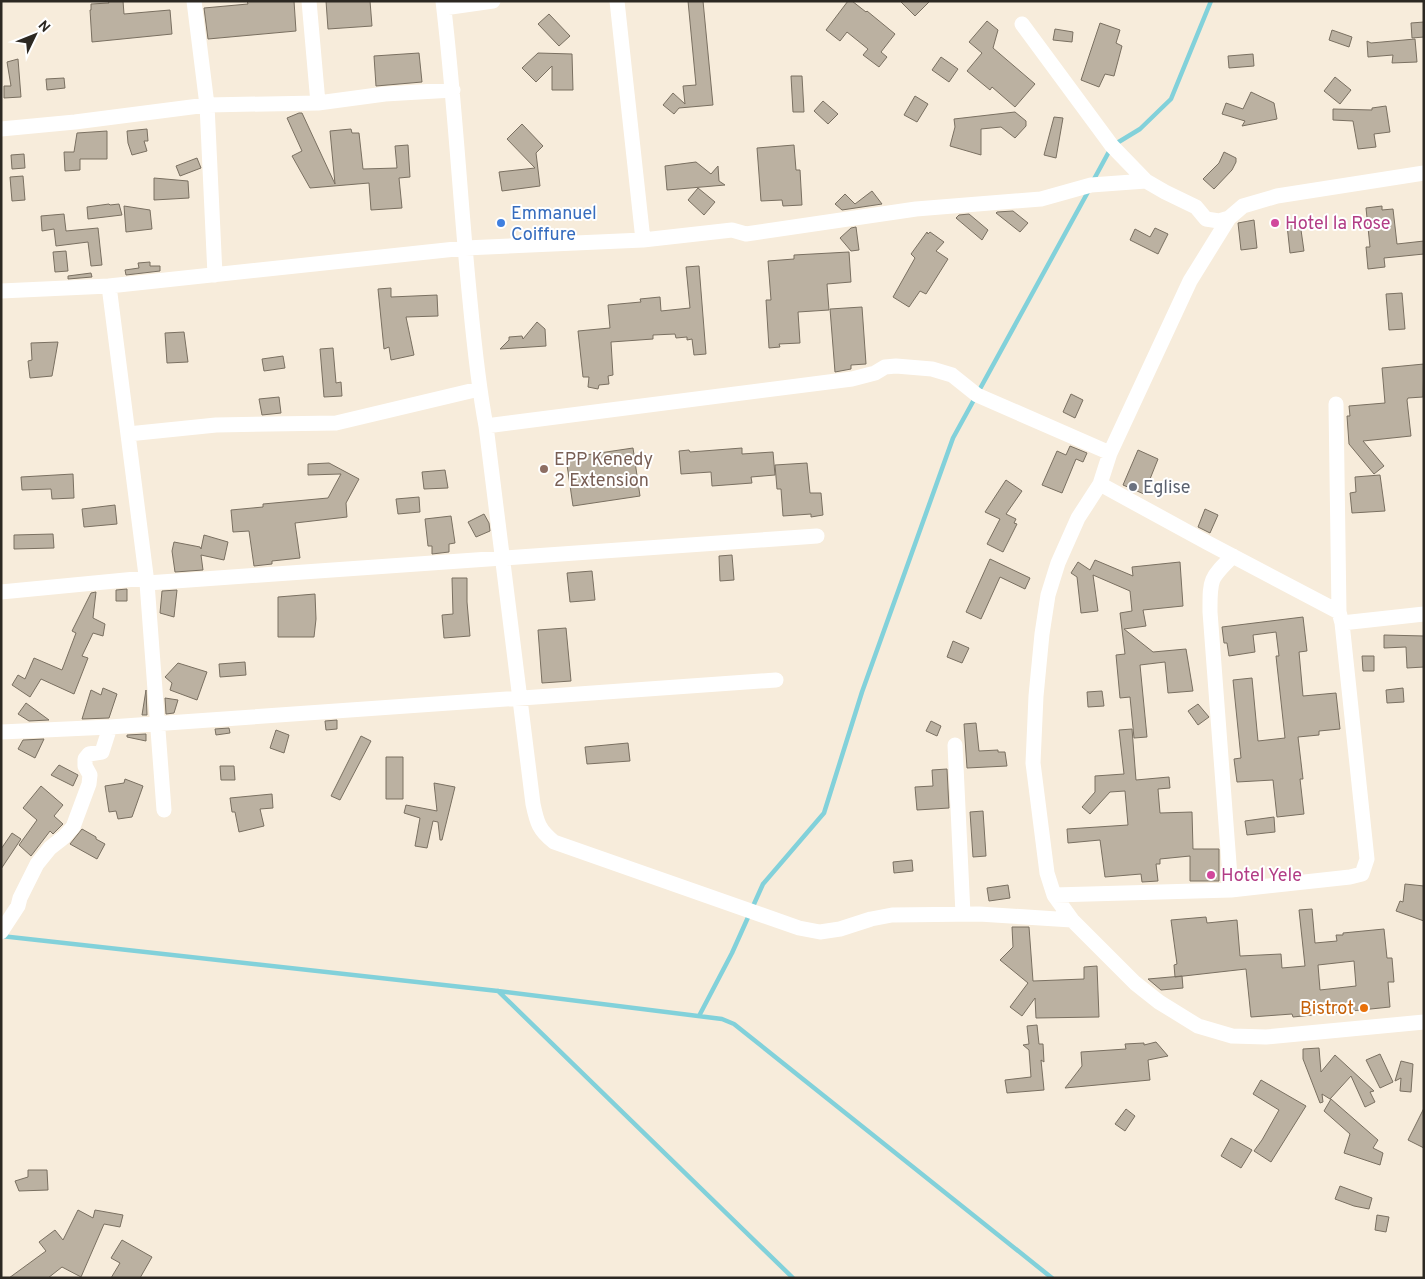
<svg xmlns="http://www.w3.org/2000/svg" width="1425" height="1279" viewBox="0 0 1425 1279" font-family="Overpass,sans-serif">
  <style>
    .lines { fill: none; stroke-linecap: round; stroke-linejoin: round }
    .stream { stroke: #82d1da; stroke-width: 4.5 }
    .building { fill: #bbb1a1; stroke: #7a7061; fill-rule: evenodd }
    .minor { stroke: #fff; stroke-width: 15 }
    .shop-dot { fill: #3f7fe0; stroke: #fff; stroke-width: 2 }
    .hotel-dot { fill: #d1479c; stroke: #fff; stroke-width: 2 }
    .education-dot { fill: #8d6e63; stroke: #fff; stroke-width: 2 }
    .worship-dot { fill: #6b7280; stroke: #fff; stroke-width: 2 }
    .food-dot { fill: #e8710a; stroke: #fff; stroke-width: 2 }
    .labels { text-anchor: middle; stroke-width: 4; stroke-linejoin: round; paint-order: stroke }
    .shop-label { font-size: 18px; fill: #366cbe; stroke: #fff; text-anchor: start }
    .hotel-label { font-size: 18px; fill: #b23c85; stroke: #fff; text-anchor: start }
    .education-label { font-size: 18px; fill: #785e54; stroke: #fff; text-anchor: start }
    .worship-label { font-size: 18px; fill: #5b616d; stroke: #fff; text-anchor: start }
    .food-label { font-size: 18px; fill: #c56008; stroke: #fff; text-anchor: end }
  </style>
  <rect width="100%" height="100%" fill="#f7ecdb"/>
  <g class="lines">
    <path class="stream" d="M1093,181L1112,146L1140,129L1171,99L1211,1
      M1,936L498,991L722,1019L734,1024L1052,1278
      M498,991L793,1278
      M699,1016L732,953L763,884L824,813L862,692L953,438L1089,190"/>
  </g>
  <path class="building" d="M108,1H123L124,14L170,10L172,34L92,42L90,10H91V4L109,3Z
    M247,1H294L296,31L208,39L204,8L248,4Z
    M326,1H370L372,26L328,29Z
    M688,1H703L713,105L679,108L674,114L663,105L673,93L685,104L683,86L696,85Z
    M848,1H852L866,12L867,11L895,34L881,52L887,57L879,67L863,55L868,49L847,32L840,41L826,30Z
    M900,1H930L915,16Z
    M549,14L570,36L559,46L538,24Z
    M987,21L998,30L993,48L1035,84L1015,107L992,87L990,90L967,71L982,53L969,42Z
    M1424,22V37L1412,38L1411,23Z
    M1100,23L1120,30L1116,43L1122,46L1114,76L1105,74L1099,87L1081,80Z
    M1055,29L1073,32L1072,42L1053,40Z
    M1332,30L1352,37L1349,47L1329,40Z
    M1415,39L1417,62L1392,63L1393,55L1368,57L1367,41L1371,43Z
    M419,53L422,82L376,86L374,56Z
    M538,53L572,54L573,90H552V66L536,82L522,68Z
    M1253,54L1254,66L1229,68L1228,56Z
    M941,57L958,69L949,82L932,70Z
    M18,59L21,97L4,98V86H11L7,62Z
    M791,76H802L804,112H793Z
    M1335,77L1351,90L1340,104L1324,91Z
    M64,78L65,88L47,90L46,79Z
    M1251,92L1274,103L1277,119L1242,126L1245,121L1222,114L1226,103L1243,109Z
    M915,96L928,104L917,122L904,115Z
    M823,101L838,114L828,124L814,111Z
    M1386,106L1390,132L1374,134L1376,147L1358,149L1353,121L1333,120V109L1372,110V108Z
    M1015,112L1026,121V126L1015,138L1001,127L981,129V155L950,146L955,127L954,119Z
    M299,113H302L335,184L330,131L351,129L352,133H359L363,169L397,168L395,146L408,145L410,177L399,178L402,208L371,210L369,183L310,188L292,156L302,151L287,118Z
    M1054,117L1063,118L1056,158L1044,155Z
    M522,124L543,146L536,153L540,186L502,191L499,172L535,168L507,139Z
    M147,129L148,141H144L147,151L132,155L128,143L127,131Z
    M107,131V159H80V170L65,171L64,152H74L77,133Z
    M794,145L796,170H800L802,205L783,206L782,200L761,201L757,148Z
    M1224,152L1236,158V162L1232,170L1214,189L1203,179L1219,163Z
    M24,154L25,168L12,169L11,155Z
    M197,158L201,168L180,176L176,166Z
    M696,162L711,174L718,166L719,181L725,185L667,190L665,166Z
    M23,176L25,200L12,201L10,177Z
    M154,178L188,181L189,198L154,200Z
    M698,188L715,202L704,215L688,200Z
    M872,191L882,204L842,210L835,204L845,194L855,204Z
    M109,204L110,205L119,204L122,215L88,219L87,207Z
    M124,206L150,210L152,229L126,232Z
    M1382,206V210L1393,209L1397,244L1424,241V254L1384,258L1385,267L1368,269L1366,247H1370L1366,208Z
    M1013,211L1028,223L1020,232L996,213L997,212Z
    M64,214L66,231L98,228L102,265L91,266L88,242L56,246L54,229L42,231L41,216Z
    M969,214L988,230L982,240L956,218L959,215Z
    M1254,220L1257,248L1241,250L1238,223Z
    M1300,223L1304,251L1290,253L1287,225Z
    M856,227L859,250L851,251L840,238L851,228Z
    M1155,228L1168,234L1158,254L1130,240L1135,229L1150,237Z
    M927,232L928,234L930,232L944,242L936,251L948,259L926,294L920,291L909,307L893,297L915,258L911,254Z
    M66,251L68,271L55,272L53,252Z
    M849,252L851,282L827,284L829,310L798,312L800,343L779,344L780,347L769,348L766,300H771L768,261L794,259V255Z
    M150,262V266H160V271L126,275L125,270L139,268L138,263Z
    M699,266L706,354L694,355L692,339L687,340V337L676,338L675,334L653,335V339L611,342L613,375L608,376L609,384L599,385L598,389L588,387L589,377H583L578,331L610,328L608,305L641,302L640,299L660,297L661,311L690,308L686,267Z
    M91,273L92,277L68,279V276Z
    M391,288V297L437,295L438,316L406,317L414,355L391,360L389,347L384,349L378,289Z
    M1402,293L1405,329L1389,330L1386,294Z
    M862,307L866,364L851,365V369L835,372L830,309Z
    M537,322L545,329L546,346L500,349L509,340V337L522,336L523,339Z
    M184,332L188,362L167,363L165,333Z
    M58,342L52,376L30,378L28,361L32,360L31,343Z
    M333,348L336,383L341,382L342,396L324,397L320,349Z
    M283,356L285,368L264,371L262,359Z
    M1424,364L1423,397L1408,398L1407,400L1411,436L1363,441L1384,466L1374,474L1349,444L1347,416H1350L1349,406L1385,403L1382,368Z
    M1071,394L1083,400L1075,418L1063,412Z
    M279,397L281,413L262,415L259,399Z
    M1070,446L1087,453L1083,462L1076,459L1062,493L1042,485L1057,451L1066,455Z
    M633,448L640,496L573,506L566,458Z
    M742,448V454L773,452L775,475L751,477L752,483L712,486L711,472L681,474L679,451L689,450L690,452Z
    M1138,450L1158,459L1144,494L1123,485Z
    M329,463L359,479L346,503L347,517L295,523L300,558L272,561V564L254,566L249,531L233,532L231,510L263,507V504L328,498L341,474L308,475V464Z
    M807,463L810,493H821L823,515L811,517V514L783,516L781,489H777L775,465Z
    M445,470L448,488L424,489L422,472Z
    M73,474L74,498L52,499L51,489L22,490L21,477Z
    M1380,475L1385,511L1352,513L1350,493L1356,492L1355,477Z
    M1006,480L1022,491L1006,514L1016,519L1014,523L1017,524L1003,552L987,544L1000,519L985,512Z
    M419,497L420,512L398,514L396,499Z
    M115,505L117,524L84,527L82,509Z
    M1205,509L1218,515L1210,533L1198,527Z
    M484,514L489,523L490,531L476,537L468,522Z
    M451,516L455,543L449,544V552L432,554V546H428L425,519Z
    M53,534L54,548L14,549V535Z
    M204,535L228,542L224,560L201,555L203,570L175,572L172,551L174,542L200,547L201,549Z
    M732,555L734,580L720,581L719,556Z
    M990,559L1030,578L1025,589L1000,577L981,619L966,612Z
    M1095,560L1133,576L1132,567L1180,562L1183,606L1143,610L1146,626L1124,629L1153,652L1186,649L1193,691L1168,693L1165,662L1140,665L1147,737L1134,738L1130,697L1120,698L1116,655L1125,654L1120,613L1132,611L1130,591L1093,575L1098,611L1081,613L1077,577L1071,573L1078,562L1090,570Z
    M592,571L595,600L570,602L567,573Z
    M452,578H467V602L470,636L444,638L442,615L453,614Z
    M127,589V601H116V590Z
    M177,590L174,617L160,613L162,591Z
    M96,592L93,618L105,624L103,636L93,633L82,656L88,658L74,694L41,679L30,697L12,685L18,675L25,679L34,658L62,670L76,633L72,631L91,593Z
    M315,594L316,619L314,637H278V597Z
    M1303,617L1307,651L1299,652L1303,696L1336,693L1340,729L1319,731V735L1298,737L1303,779H1300L1304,814L1277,817L1273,780L1237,782L1234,759L1241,758L1233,680L1252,678L1258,741L1285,738L1276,656H1279L1276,632L1253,635L1255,652L1229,656L1227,643H1224L1222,627Z
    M566,628L571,681L542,683L538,630Z
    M1384,635L1424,636V667L1407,668L1406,647L1384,648Z
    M953,641L969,648L962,663L947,657Z
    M1362,656H1374V671H1363Z
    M245,662L246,675L220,677L219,664Z
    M178,663L207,672L197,700L170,690L172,683L165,677Z
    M103,688L117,694L109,718L82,719L91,690L101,695Z
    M1403,688L1404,702L1387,703L1386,690Z
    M146,690L147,715H142Z
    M1102,691L1104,706L1088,707L1087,692Z
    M165,698L178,700L174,713L166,714Z
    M26,703L49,720L29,721L18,714Z
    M1198,704L1209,717L1198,725L1188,711Z
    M337,720V729L326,730L325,721Z
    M931,721L941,726L937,736L926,731Z
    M976,723L979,751L998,750V752H1005L1007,766L967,768L964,724Z
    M229,728L230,733L216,735L215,729Z
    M1132,729L1136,780L1169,777L1170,788L1158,789L1160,813L1192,812L1193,849H1219V881H1190V856L1160,859V864H1156L1158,881L1142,882L1141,874L1105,877L1100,840L1068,843L1067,829L1128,825L1125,791L1110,792L1090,814L1082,807L1095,792V776L1124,774L1119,730Z
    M276,730L289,735L284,753L270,748Z
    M146,734V741L127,737V735Z
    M361,736L371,741L340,800L331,796Z
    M44,739L35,758L18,749L23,740Z
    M628,743L630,761L587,764L585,747Z
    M386,757H403V799H386Z
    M59,765L78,775L73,786L51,775Z
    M220,766H234L235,780H221Z
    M947,769L949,808L917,810L915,787L933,786L932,770Z
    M125,779L143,786L132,817L118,819L116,811L109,812L105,786L124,783Z
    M434,783L455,787L442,840H440L438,822L433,821L427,848L415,846L420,818L404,813L406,805L437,811Z
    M41,786L63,805L54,816L63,824L53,834L50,831L31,856L19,845L37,820L23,808Z
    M272,794L273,808L260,809L264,826L239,832L235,812H232L230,798Z
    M983,811L986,856L973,857L970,812Z
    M1274,817L1275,832L1247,835L1245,821Z
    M82,829L96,837V839L105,844L97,859L70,844Z
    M12,833L21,839L1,869V849Z
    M912,860L913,871L894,873L893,862Z
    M1405,884L1424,886V921L1396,911L1400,901L1403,902Z
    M1008,885L1010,898L989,901L987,888Z
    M1312,909L1315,943L1337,941L1336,935H1343V933L1384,929L1387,958H1392L1394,982H1388L1390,1007L1293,1017L1292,1014L1251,1017L1246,969L1175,977L1174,965L1177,964L1171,920L1206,917L1207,923L1237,920L1240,956L1281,954L1282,968L1305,966L1299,910ZM1354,961L1356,986L1320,990L1318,965Z
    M1012,927H1029L1033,981L1084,979V967L1097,966L1099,1017L1036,1018L1035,998L1022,1016L1010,1007L1028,983L1000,960L1013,947Z
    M1182,976L1183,988L1161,990L1148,979Z
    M1037,1025L1039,1044H1043L1044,1062L1041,1060L1044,1090L1007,1093L1005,1080L1031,1077L1029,1050L1023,1045L1029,1044L1027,1026Z
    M1156,1042L1168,1056L1148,1060L1150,1080L1065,1088L1082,1066L1081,1052L1126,1049L1125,1044L1144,1043V1045Z
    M1319,1048L1321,1072L1335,1055L1374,1091L1370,1092L1375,1102L1365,1107L1351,1076L1330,1099L1322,1094L1323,1102L1320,1103L1303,1059V1049Z
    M1380,1054L1393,1082L1380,1088L1366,1060Z
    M1401,1061L1413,1064L1411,1092L1400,1091L1401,1078L1395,1081Z
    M1261,1080L1306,1106L1271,1162L1254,1151L1262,1140L1279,1110L1253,1094Z
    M1331,1099L1378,1140L1373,1148L1383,1153L1380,1165L1344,1153L1350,1134L1324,1111Z
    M1424,1108V1148L1408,1140Z
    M1126,1109L1135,1116L1125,1131L1115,1124Z
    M1231,1138L1252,1150L1241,1168L1221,1156Z
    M28,1170H47L48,1190L19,1191L15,1181L28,1177Z
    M1340,1186L1372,1198L1369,1209L1354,1206L1335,1199Z
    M78,1210L93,1218L95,1210L123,1215L120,1227L104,1224L81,1277L62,1267L48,1278H9L46,1251L39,1242L55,1230L63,1240Z
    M1377,1215L1389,1217L1386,1232L1375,1230Z
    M122,1240L152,1257L140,1278H111L120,1263L111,1258Z"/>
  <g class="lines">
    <path class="minor" d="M194,1L207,105L215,275
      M309,1L318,103
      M443,1C455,101 460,201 470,301C474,343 478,384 486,426L533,804C537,823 539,830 554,842L799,928L820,932L840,929L871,919L892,915L979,914L1072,920
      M617,1L643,240
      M444,8L493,1
      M1022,24L1112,146L1146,181L1165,192L1196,207L1206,219L1219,221L1229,218
      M1,129L75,122L207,105L318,103L385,94L453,90
      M1424,173L1277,196L1243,206L1229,218L1190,281L1110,453L1100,484L1078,518L1058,563L1048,595L1042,634L1036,696L1033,763L1047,873L1054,895L1072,920L1135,983L1159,1002L1198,1026L1232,1036L1266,1037L1424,1022
      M109,286L147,583L817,536
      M1,291L109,286L465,248L643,240L732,230L746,234L916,209L1041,199L1091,185L1146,181
      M486,426L852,379L875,373L885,367L896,366L932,369L952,375L977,395L1110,453
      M128,434L216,425L336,423L479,389
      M1100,484L1208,543L1339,612
      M147,583L164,810
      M1,592L146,578
      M1342,623L1424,614
      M1,732L110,727L776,680
      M955,745L963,914
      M1231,890L1210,612C1210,580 1209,579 1233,556
      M1054,895L1231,890L1350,877L1362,874L1367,859L1342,623L1339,612L1336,404
      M1,932L18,906L20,898L37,864L50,848L64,837L73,827L89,784L90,775L85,766V759L89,754L102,752L110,727"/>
  </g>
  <circle class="shop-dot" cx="501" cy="223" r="5"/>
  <g class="hotel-dot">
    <circle cx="1275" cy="223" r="5"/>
    <circle cx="1211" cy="875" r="5"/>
  </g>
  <circle class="education-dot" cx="544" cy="469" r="5"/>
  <circle class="worship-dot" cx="1133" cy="487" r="5"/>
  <circle class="food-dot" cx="1364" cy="1008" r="5"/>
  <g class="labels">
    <g class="shop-label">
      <text x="511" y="219">Emmanuel<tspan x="511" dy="21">Coiffure</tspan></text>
    </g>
    <g class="hotel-label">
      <text x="1285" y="229">Hotel la Rose</text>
      <text x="1221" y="881">Hotel Yele</text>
    </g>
    <g class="education-label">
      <text x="554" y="465">EPP Kenedy<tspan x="554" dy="21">2 Extension</tspan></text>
    </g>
    <g class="worship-label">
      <text x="1143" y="493">Eglise</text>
    </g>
    <g class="food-label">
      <text x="1354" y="1014">Bistrot</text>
    </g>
  </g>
  <rect width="1425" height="1279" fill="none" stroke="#2c2822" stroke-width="5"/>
  <g transform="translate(35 35) rotate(47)" stroke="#ffffff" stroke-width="4" paint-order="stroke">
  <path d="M0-4L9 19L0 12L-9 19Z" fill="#2c2822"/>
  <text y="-8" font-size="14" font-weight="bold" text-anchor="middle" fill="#2c2822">N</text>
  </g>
</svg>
